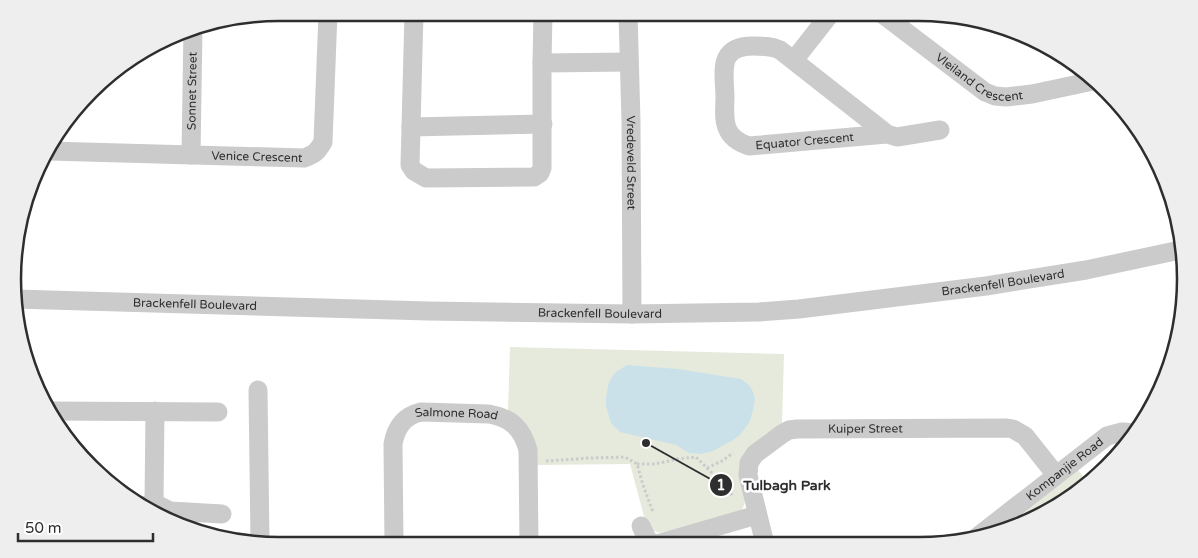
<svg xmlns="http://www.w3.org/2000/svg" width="1198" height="558" viewBox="0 0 1198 558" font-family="'Varela Round',sans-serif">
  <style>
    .green { fill: #e6eadc }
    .water { fill: #cae1e9 }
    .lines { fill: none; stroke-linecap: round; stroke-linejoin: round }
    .path { stroke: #cbcbcb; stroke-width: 3; stroke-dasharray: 2.5 2.5; stroke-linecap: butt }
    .minor { stroke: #cbcbcb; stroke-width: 19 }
    .labels { text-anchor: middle; stroke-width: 5; stroke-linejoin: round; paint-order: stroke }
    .street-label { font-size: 12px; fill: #2e2e2e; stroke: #fff }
    .rim { fill: none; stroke: #2e2e2e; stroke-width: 2.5 }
    .leader { fill: none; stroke: #2e2e2e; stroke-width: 2 }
    .callout-dot { fill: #2e2e2e; stroke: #fff; stroke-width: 2 }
    .mark-label { font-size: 15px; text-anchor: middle; font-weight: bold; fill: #fff }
    .callout-label { font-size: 14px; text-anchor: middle; font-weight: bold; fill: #2e2e2e; stroke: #fff; stroke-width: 5; stroke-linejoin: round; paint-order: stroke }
  </style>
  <rect width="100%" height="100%" fill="#fff"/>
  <path class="green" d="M510,347L784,354L782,425L765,437L743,508L739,512L661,533L653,531L645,520L630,464L536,465L508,410Z
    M1078,470L1088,483L1081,491L1021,525L1001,530Z"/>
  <path class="water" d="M627,365L678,369L741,379L750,386L753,392L755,398L754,406L750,421L740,435L733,440L713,451L701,454L689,453L676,445L620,432L611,423L606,406V397L609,382L612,377L616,372Z"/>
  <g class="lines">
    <path class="path" d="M546,461L590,458L625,457L637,464L643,485L653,512
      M637,464H655L678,459L696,457L729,490L733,497
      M707,468L722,461L733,453
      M1077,481L1081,490"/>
    <g class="minor">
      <path d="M414,13L410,165L414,171L426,178L534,177L540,173L542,168V63L629,62"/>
      <path id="s1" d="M628,13L631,122L632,314"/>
      <path id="s2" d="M881,13L985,92L995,96L1006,97L1032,94L1093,81"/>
      <path d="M794,60L831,13"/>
      <path d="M542,63L543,13"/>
      <path d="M411,127L543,124"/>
      <path id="s3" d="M887,134L780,50C771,46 763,46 753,46C718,46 724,70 725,96C725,107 723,121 728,130C732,139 740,143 749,146L887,134L897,137L940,130"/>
      <path id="s4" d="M49,151L304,158C315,154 317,152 323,142L328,13"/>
      <path id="s5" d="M191,155L193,27"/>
      <path id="s6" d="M15,299L428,311L632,314L759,312L799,309L986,286L1086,270L1180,250"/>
      <path d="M258,390L260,542"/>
      <path d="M50,411L218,412"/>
      <path d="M154,503L155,411"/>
      <path d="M147,505L154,503L170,511L222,514"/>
      <path d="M641,526L648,541L657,544"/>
      <path id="s7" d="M977,537L1107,436L1122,432L1135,433"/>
      <path d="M657,544L757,515"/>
      <path id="s8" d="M765,544L748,475L749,463L755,454L782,434L789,430L797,429L1007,428L1013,429L1025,436L1056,475"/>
      <path id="s9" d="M394,545L393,444C396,427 404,416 421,412L489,414C511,418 522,428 528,450L529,545"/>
    </g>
  </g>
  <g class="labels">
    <g class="street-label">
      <text dy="4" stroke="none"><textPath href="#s2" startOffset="120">Vleiland Crescent</textPath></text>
      <text dy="4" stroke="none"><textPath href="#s5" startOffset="64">Sonnet Street</textPath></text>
      <text dy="4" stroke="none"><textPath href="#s3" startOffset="350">Equator Crescent</textPath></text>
      <text dy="4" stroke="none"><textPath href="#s4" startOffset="208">Venice Crescent</textPath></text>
      <text dy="4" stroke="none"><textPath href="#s1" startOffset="150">Vredeveld Street</textPath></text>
      <text dy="4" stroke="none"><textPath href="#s6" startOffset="990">Brackenfell Boulevard</textPath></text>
      <text dy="4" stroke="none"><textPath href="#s6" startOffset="180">Brackenfell Boulevard</textPath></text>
      <text dy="4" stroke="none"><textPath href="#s6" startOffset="585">Brackenfell Boulevard</textPath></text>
      <text dy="4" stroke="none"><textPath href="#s9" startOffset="182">Salmone Road</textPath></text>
      <text dy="4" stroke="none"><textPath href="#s8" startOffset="212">Kuiper Street</textPath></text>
      <text dy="4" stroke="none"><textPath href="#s7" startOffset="111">Kompanjie Road</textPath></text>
    </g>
  </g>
  <path d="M0 0H1198V558H0ZM279 21H919A258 258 0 0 1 1177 279V279A258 258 0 0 1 919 537H279A258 258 0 0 1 21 279V279A258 258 0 0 1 279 21Z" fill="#eee" fill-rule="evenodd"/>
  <path class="rim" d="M279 21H919A258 258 0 0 1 1177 279V279A258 258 0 0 1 919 537H279A258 258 0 0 1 21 279V279A258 258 0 0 1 279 21Z"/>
  <path class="leader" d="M646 443L721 485"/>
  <g class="callout-dot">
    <circle cx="646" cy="443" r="5"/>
    <circle cx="721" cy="485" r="12"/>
  </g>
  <g class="mark-label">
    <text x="721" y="490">1</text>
  </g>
  <g class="callout-label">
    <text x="787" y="490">Tulbagh Park</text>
  </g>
  <path d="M18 533v8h135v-8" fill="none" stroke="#2e2e2e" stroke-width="2.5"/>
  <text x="25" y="533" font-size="15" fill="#2e2e2e" stroke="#ffffff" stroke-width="4" paint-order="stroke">50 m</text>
</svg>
